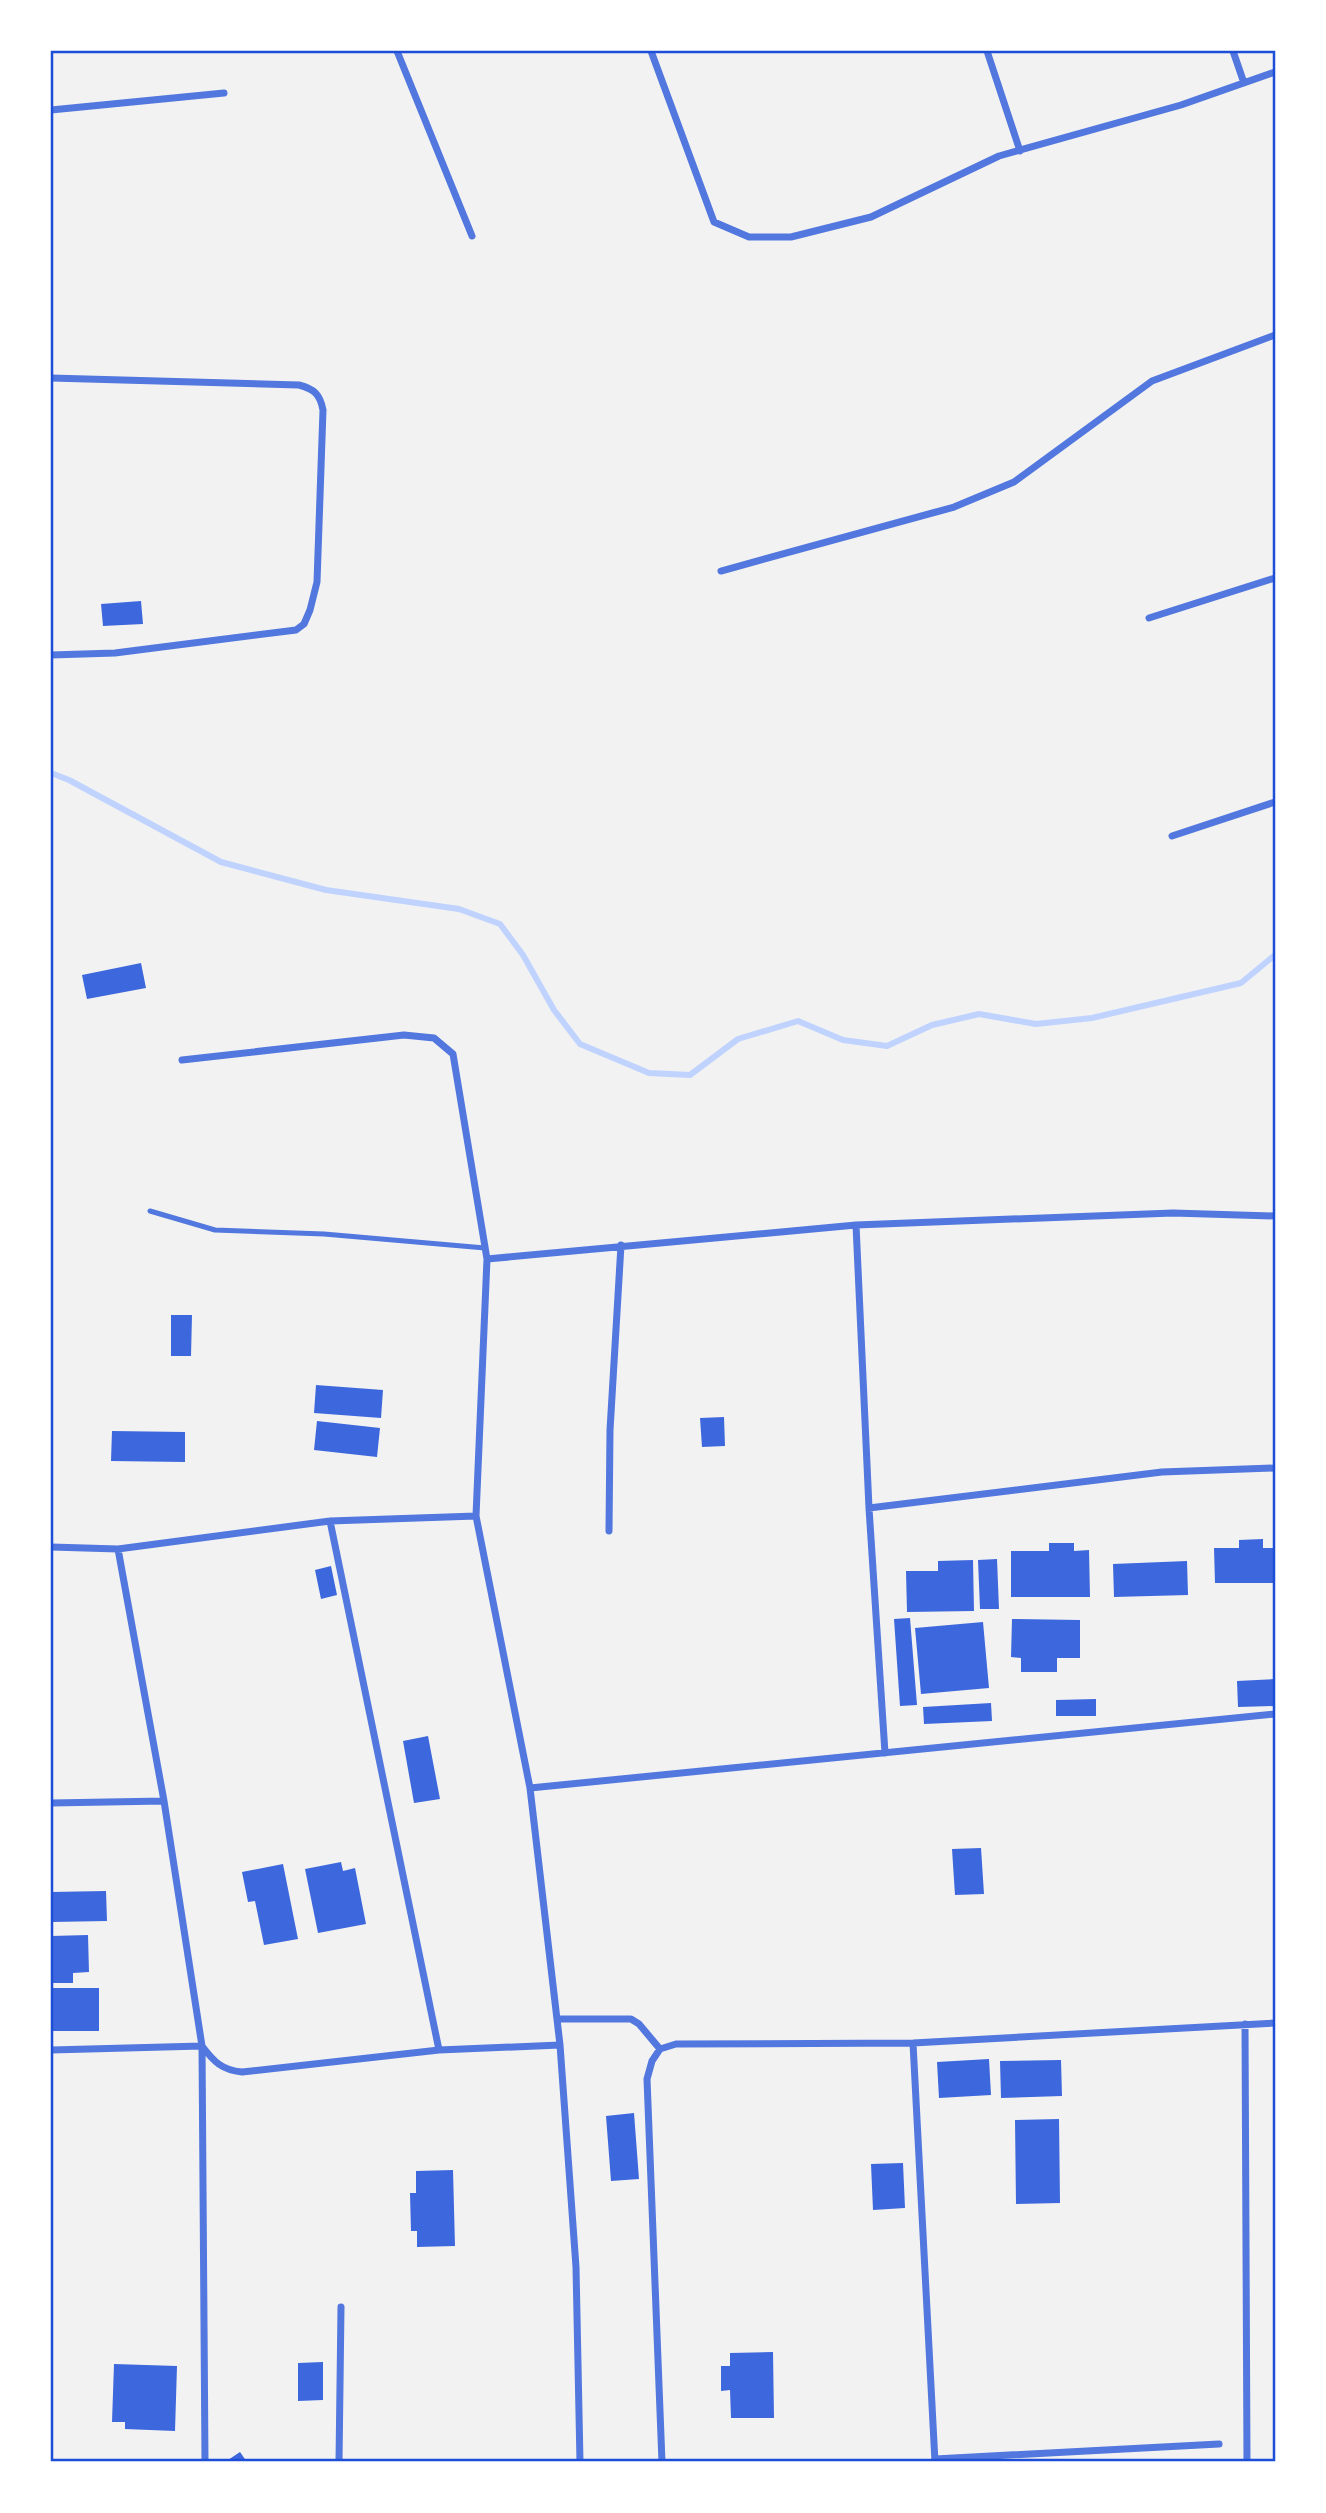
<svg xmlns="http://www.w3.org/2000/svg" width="1326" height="2513" viewBox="0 0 1326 2513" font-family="Mulish,sans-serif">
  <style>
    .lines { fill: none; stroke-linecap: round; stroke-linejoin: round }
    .stream { stroke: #bfd3fe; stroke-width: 6 }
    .building { fill: #3d67dc }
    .service { stroke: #5277de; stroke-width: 5 }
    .minor { stroke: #5277de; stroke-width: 7 }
    .neatline { fill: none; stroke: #1d4ed8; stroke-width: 2.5 }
  </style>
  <rect width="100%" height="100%" fill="#f2f2f2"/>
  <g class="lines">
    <path class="stream" d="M51,773L69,780L221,862L326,890L459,909L500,924L523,955L554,1010L580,1044L649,1073L690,1075L738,1039L798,1021L843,1040L887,1046L932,1025L979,1014L1036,1024L1092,1018L1241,983L1275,955"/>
  </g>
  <path class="building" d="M141,601L143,624L103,626L101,604Z
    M141,963L146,988L87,999L82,975Z
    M171,1315H192L191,1356H171Z
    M316,1385L383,1390L381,1418L314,1413Z
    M724,1417L725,1446L702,1447L700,1418Z
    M317,1421L380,1428L377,1457L314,1450Z
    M112,1431L185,1432V1462L111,1461Z
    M1263,1539V1548H1275V1583H1215L1214,1548H1239V1540Z
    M1049,1543H1074V1551L1089,1550L1090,1597H1011V1551H1049Z
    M997,1559L999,1609H980L978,1560Z
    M973,1560L974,1611L907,1612L906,1571H938V1561Z
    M1187,1561L1188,1595L1114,1597L1113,1564Z
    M331,1566L337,1595L321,1599L315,1570Z
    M910,1618L917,1705L900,1706L894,1619Z
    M1012,1619L1080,1620V1658H1057V1672H1021V1658L1011,1657Z
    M983,1622L989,1688L921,1694L915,1628Z
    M1275,1679V1706L1238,1707L1237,1681Z
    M1096,1699V1716H1056V1700Z
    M991,1703L992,1721L924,1724L923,1707Z
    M428,1736L440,1799L414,1803L403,1741Z
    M981,1848L984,1894L955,1895L952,1849Z
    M341,1862L343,1871L355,1868L366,1924L318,1933L305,1869Z
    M283,1864L298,1939L264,1945L255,1901L248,1902L242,1872Z
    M106,1891L107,1921L51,1922V1892Z
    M88,1935L89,1972L73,1973V1983H51V1936Z
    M51,1988H99V2031H51Z
    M989,2059L991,2095L939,2098L937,2062Z
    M1061,2060L1062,2096L1001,2098L1000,2061Z
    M634,2113L639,2179L611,2181L606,2116Z
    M1059,2119L1060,2203L1016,2204L1015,2120Z
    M903,2163L905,2208L873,2210L871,2164Z
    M453,2170L455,2246L417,2247V2231H411L410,2193H416V2171Z
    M773,2352L774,2418H731L730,2390L721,2391V2366H730V2353Z
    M323,2362V2400L298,2401V2363Z
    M114,2364L177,2366L175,2431L125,2429V2422H112Z
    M240,2452L247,2462H230L228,2460Z"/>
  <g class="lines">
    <path class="service" d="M150,1211L215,1230L324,1234L485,1248"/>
    <path class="minor" d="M397,51L472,236
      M651,51L714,222L749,237H791L871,217L999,156L1181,105L1275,72
      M987,51L1020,151
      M1233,51L1244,83
      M51,110L224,93
      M51,378L299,385C314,389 320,394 323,410L317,582L310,610L304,624L296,630L115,653L51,655
      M721,571L954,507L1014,482L1152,381L1275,335
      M1149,618L1275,578
      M1172,836L1275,802
      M182,1060L404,1035L434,1038L453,1054L487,1259L476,1516L530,1788L560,2045L576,2267L580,2462
      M856,1225L869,1508L885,1753
      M487,1259L856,1225L1173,1213L1275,1216
      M869,1508L1162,1472L1275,1468
      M330,1521L439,2050
      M609,1531L610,1430L621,1245
      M51,1547L118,1549L330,1521L476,1516
      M118,1549L164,1801L202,2046L205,2462
      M530,1788L1275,1714
      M51,1803L164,1801
      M557,2019H631L639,2024L660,2049
      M1245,2024L1247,2462
      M913,2043L935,2462
      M51,2050L202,2046C214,2062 222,2070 242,2072L439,2050L560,2045
      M935,2459L1219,2444
      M339,2462L341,2307
      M662,2462L647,2079L652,2061L660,2049L676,2044L913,2043L1275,2023"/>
  </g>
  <rect width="1326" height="2513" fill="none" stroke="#ffffff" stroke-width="105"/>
  <rect x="52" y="52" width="1222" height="2408" class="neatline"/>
</svg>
